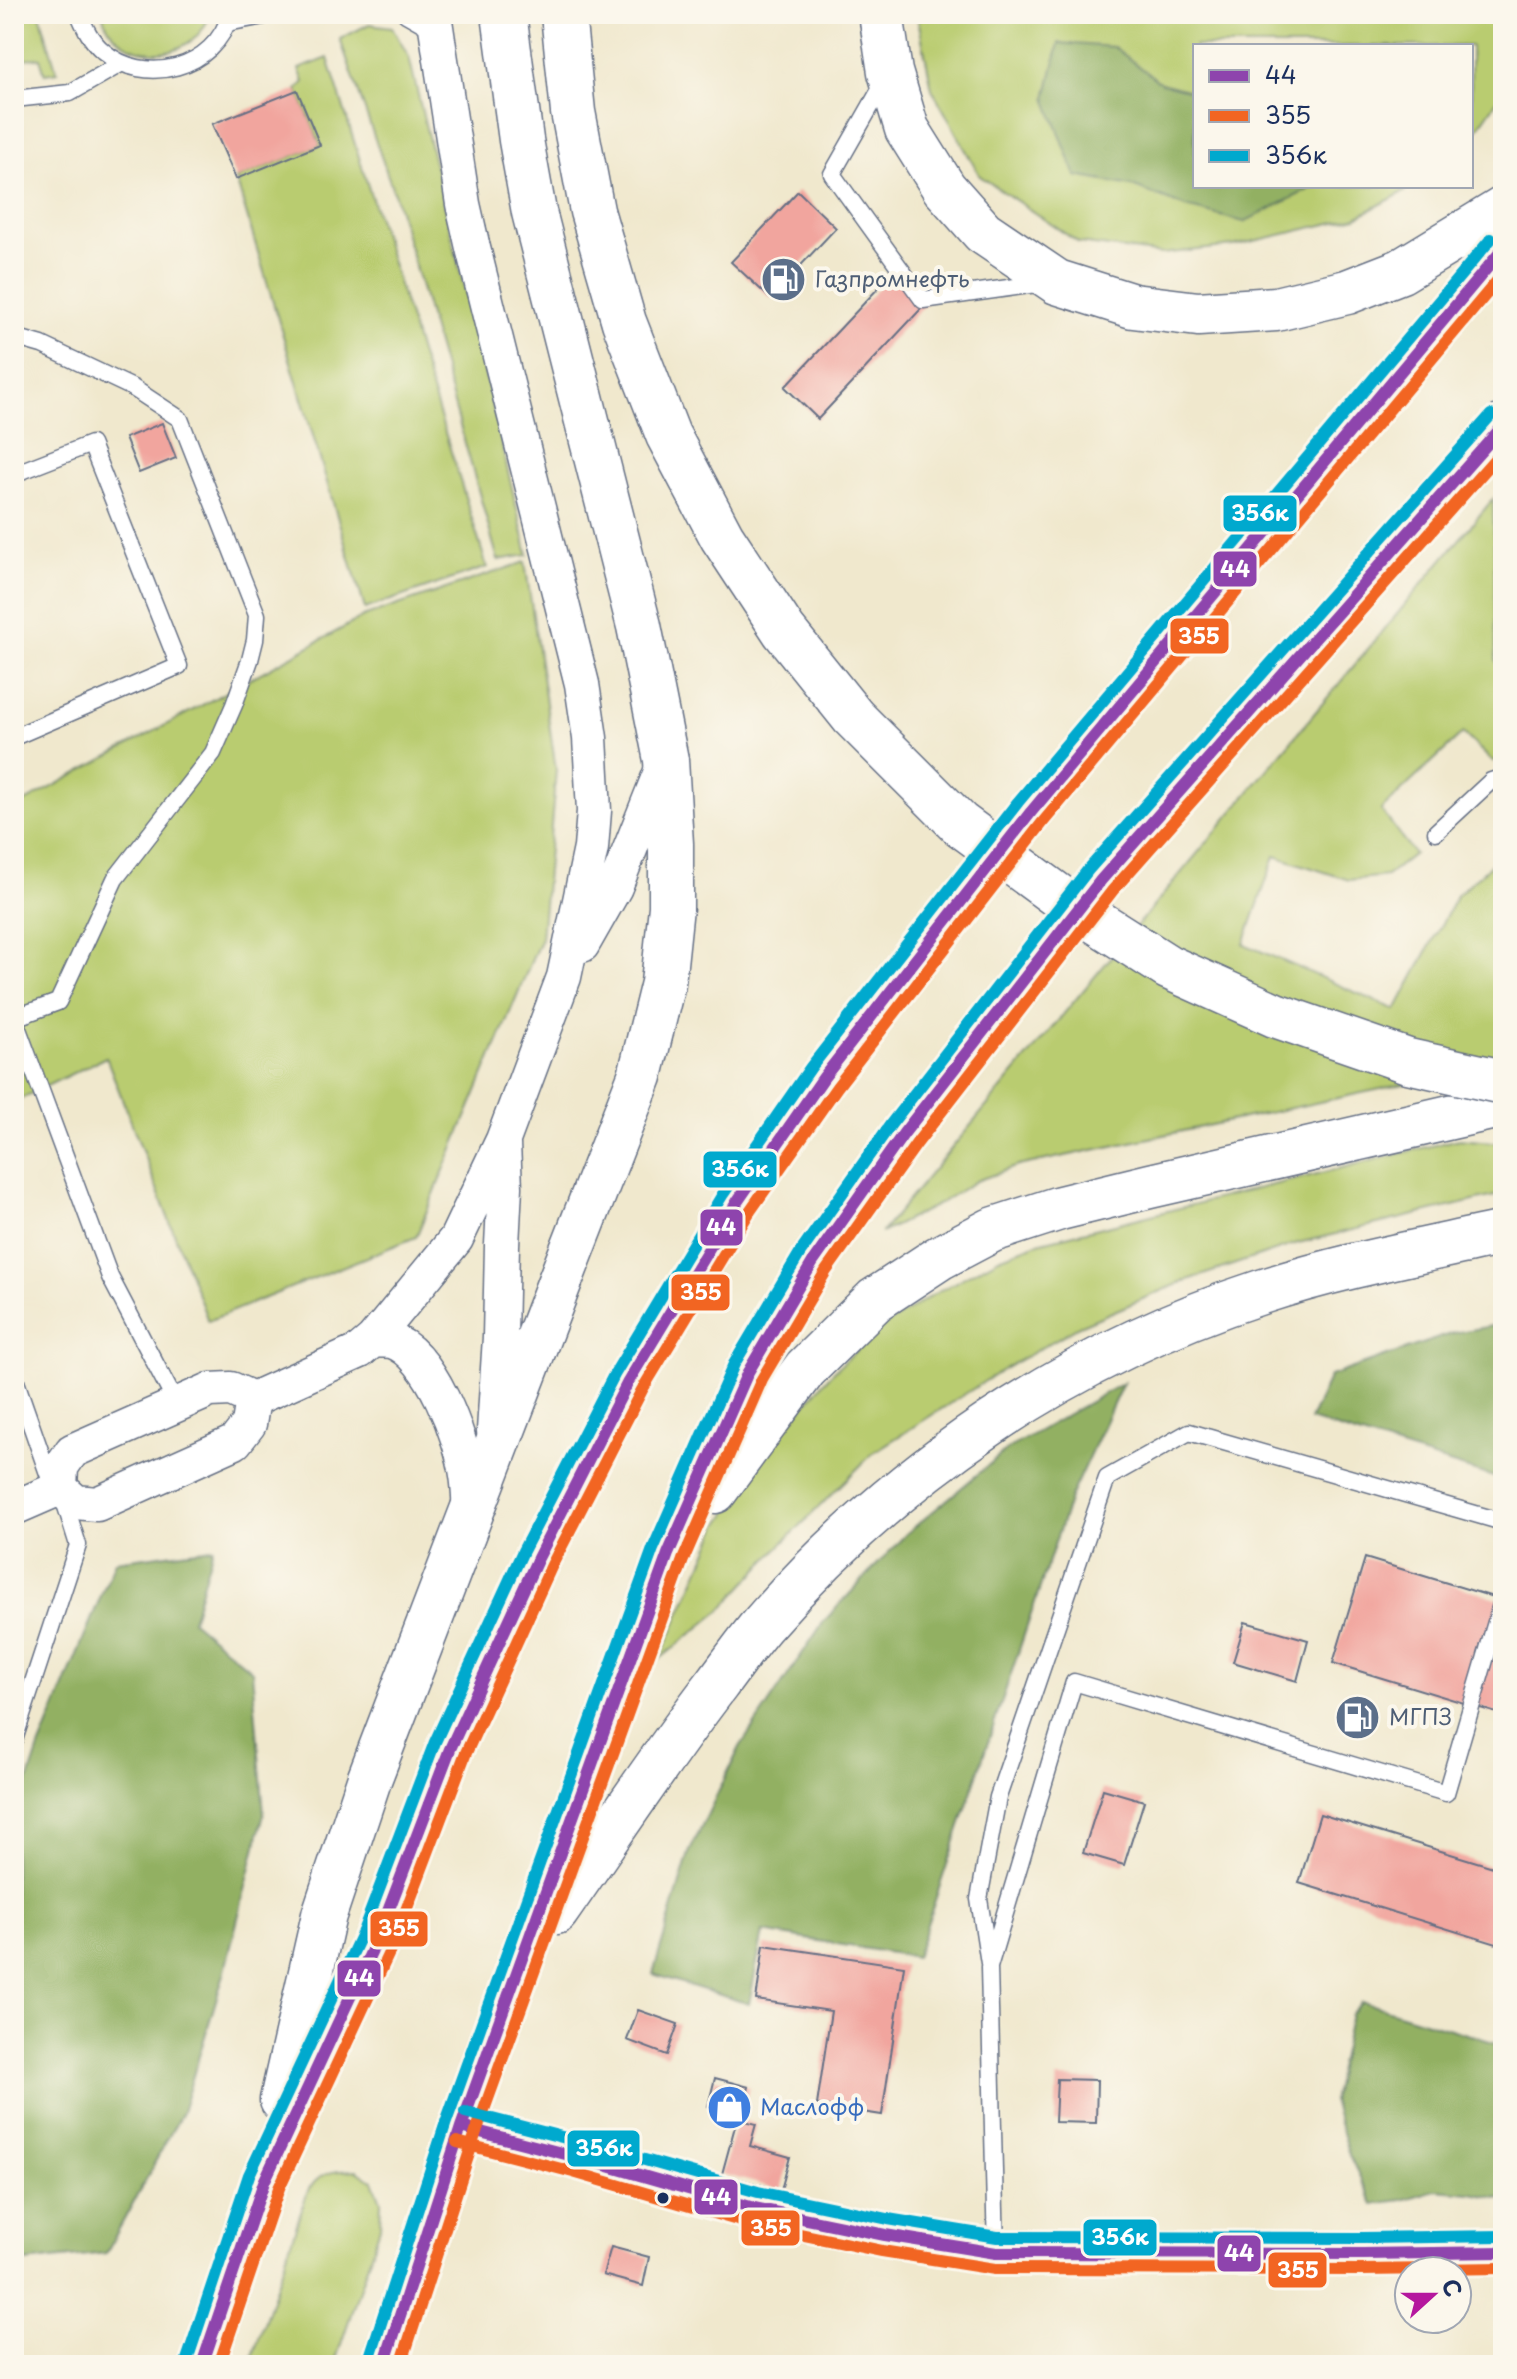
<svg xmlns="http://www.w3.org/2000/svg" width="1517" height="2379" viewBox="0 0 1517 2379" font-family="'Playpen Sans',sans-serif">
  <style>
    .green { fill: #b9cc6f; stroke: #6a7e66; stroke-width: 2 }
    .forest { fill: #92b062; stroke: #567060; stroke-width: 2 }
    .building { fill: #f1a59e }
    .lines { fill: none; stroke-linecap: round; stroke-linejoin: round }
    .lane-casing { stroke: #667085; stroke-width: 19 }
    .street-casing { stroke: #667085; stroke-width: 37 }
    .secondary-casing { stroke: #667085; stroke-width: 47 }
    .primary-casing { stroke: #667085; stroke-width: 47 }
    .highway-casing { stroke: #667085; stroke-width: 47 }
    .lane { stroke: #fff; stroke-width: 16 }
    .street { stroke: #fff; stroke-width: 34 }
    .secondary { stroke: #fff; stroke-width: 44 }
    .primary { stroke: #fff; stroke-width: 44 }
    .highway { stroke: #fff; stroke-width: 44 }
    .primary-bridge-casing { stroke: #667085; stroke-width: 47; stroke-linecap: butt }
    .primary-bridge { stroke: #fff; stroke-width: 44 }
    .bus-1-casing { stroke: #fbf7ec; stroke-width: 18 }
    .bus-2-casing { stroke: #fbf7ec; stroke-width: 18 }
    .bus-3-casing { stroke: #fbf7ec; stroke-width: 18 }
    .bus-1 { stroke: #8e44ad; stroke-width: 12 }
    .bus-2 { stroke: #f26522; stroke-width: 12 }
    .bus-3 { stroke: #00a9ce; stroke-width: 12 }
    .bus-dot { fill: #1b2f5e; stroke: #fbf7ec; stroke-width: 3 }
    .labels { text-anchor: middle; stroke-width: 8; stroke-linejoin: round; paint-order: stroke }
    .service-label { font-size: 22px; fill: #4e5e75; stroke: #fbf7ec; text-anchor: start }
    .shop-label { font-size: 22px; fill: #366cbe; stroke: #fbf7ec; text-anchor: start }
    .line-badge { stroke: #fbf7ec; stroke-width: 3 }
    .badge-label { font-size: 22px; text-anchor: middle; font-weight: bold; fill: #fff }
  </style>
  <rect width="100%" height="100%" fill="#fbf7ec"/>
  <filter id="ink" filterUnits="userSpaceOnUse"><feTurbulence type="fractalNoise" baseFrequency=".0125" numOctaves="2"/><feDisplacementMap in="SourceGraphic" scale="16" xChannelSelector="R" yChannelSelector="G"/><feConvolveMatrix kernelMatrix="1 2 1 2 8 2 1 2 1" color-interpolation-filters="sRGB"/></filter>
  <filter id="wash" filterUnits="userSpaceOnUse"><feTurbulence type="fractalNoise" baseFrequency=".006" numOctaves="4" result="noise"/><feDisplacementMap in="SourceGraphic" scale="32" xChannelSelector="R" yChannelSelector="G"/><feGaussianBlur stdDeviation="1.8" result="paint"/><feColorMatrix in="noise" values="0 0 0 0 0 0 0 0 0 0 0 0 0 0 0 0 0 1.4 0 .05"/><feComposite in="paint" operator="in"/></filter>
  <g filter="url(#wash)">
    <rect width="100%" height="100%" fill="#f0e8cd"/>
    <path class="green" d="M14,14H40L57,72L45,74L40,58L14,59Z
      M102,14H210C194,65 117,65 102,14Z
      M917,14H1503V92L1471,138V46H1195V186H1415L1357,217L1233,246L1162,254L1079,243L980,176L932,89Z
      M369,24L392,27L409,57L528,555L498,560L396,199L340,39Z
      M328,58L487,567L365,609L236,179L320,145L297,90L304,82L299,69Z
      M1493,499L1496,660L1503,679V757L1493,762L1463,733L1381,810L1414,854L1386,876L1349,880L1275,856L1244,944L1396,1010L1457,895L1503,854V1063L1018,1166L976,1181L939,1204L881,1233Z
      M525,562L556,770L541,938L416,1237L208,1321L106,1057L14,1102V808L363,617Z
      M1459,1139L1503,1143V1194L1298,1243L1185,1281L1079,1326L1001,1371L874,1452L775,1551L721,1610L660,1659L719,1525L780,1434L830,1375L878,1330L934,1294L999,1258L1038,1243Z
      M357,2170L373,2181L381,2201L380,2227L334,2365H250L309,2188C324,2170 334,2171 357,2170Z"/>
    <path class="forest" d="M1059,43L1114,47L1161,83L1195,92V186H1316L1244,222L1186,207L1132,186L1076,176L1046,98Z
      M1503,1324V1480L1310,1420L1330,1376L1453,1333Z
      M1123,1383L1071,1495L916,1957L763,1932L749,2004L653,1974L689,1853L740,1747L824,1621L906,1534L1009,1448Z
      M213,1548L192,1621L252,1671L264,1814L224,1974L182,2112L106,2253L17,2263L14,2365V1824L39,1748L115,1561Z
      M1362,2002L1503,2045V2199L1471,2193L1435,2190L1402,2200L1373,2204L1349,2155L1332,2101L1351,2014Z"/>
    <g id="blocks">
      <path class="building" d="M297,90L320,145L236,179L212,124Z
        M798,191L836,228L770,298L731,262Z
        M901,264L934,295L818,419L785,387Z
        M162,423L176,458L139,473L125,438Z
        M1365,1558L1503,1600V1715L1333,1663Z
        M1245,1622L1308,1640L1297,1681L1233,1662Z
        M1103,1789L1144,1801L1124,1865L1083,1853Z
        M1320,1814L1503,1870V1946L1299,1883Z
        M764,1945L904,1966L882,2115L817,2105L831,2011L756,2000Z
        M638,2010L678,2024L667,2055L627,2040Z
        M715,2078L749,2087L742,2115L708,2106Z
        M1057,2079L1097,2080L1096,2123L1055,2122Z
        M737,2119L756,2124L750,2146L790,2157L781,2190L722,2174Z
        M611,2247L649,2257L643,2286L603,2275Z"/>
    </g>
  </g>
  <g filter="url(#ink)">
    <use href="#blocks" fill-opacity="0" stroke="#667085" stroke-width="2"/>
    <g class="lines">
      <defs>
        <path id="lane" d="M79,14C85,28 91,41 103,51C144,87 216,69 230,14
          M406,14L436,31
          M227,23L274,14
          M885,81L832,174L923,300L1044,283
          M14,99L70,93L122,63
          M14,337L42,345L133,388L180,419L257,615L255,640L250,660L234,705L213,753L115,879L58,1002L14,1018L110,1277L177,1405
          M14,474L91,444L179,666L14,737
          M1436,832L1491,781L1503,777
          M14,1376L52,1485
          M14,1740L78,1545L63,1497
          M989,1963L979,1899L998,1797L1107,1478L1189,1432L1503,1522
          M996,2252L989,1967L1074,1682L1446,1793L1503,1598"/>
        <path id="street" d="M582,945L615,887L664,764
          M373,1340C379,1341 387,1340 392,1341C431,1353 462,1439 467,1475C469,1487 469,1500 470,1513
          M494,1431L500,1337L502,1245L505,1187L503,1144
          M60,1488L61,1467L72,1451L210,1390L231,1389L253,1399L360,1351L373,1340L456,1239L503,1140L564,977L591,848L594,811L590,738L582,684L473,248L463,204L434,14
          M60,1488L76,1502L97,1504L235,1442L249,1424L253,1399
          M14,1508L60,1488"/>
        <path id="secondary" d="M461,2127L577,2157L754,2208L885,2235L996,2253L1363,2254L1503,2252"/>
        <path id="primary" d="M881,14L890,72L907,129L944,188L983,232L1057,282L1133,306L1198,314L1276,309L1347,292L1401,271L1503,209"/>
        <path id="highway" d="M715,1491L805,1369L875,1300L939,1258L992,1230L1060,1208L1150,1186L1503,1105
          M556,1912C609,1836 660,1758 717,1684C732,1664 746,1644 761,1626C895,1472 1067,1355 1261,1292C1340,1266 1422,1251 1503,1233
          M282,2100L324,1915L370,1777L560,1281L640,1076L663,983L671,907V844L666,760L639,626L534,212L521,140L504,14
          M202,2365L264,2182L379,1935L450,1749L538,1558L628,1382L737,1202L824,1077L1031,812L1503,249
          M384,2365L461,2127L668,1554L748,1372L813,1262L904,1133L1101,880L1503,426"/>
      </defs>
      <use href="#lane" class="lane-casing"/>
      <use href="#street" class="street-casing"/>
      <use href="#secondary" class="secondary-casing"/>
      <use href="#primary" class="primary-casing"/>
      <use href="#highway" class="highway-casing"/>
      <use href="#lane" class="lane"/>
      <use href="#street" class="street"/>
      <use href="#secondary" class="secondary"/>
      <use href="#primary" class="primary"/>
      <use href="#highway" class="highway"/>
      <defs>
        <path id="primary-bridge" d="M563,14L573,112L592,211L624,322L668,435L722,537L784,631L853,717L960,824L1069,904L1168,967L1275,1015L1408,1061L1503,1082"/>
      </defs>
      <use href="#primary-bridge" class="primary-bridge-casing"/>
      <use href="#primary-bridge" class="primary-bridge"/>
      <defs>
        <path id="bus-1" d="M461,2127L577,2157L754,2208L885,2235L996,2253L1363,2254L1503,2252
          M202,2365L264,2182L379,1935L450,1749L538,1558L628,1382L737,1202L824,1077L1031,812L1503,249
          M384,2365L461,2127L668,1554L748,1372L813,1262L904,1133L1101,880L1503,426"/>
        <path id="bus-2" d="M457,2142L573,2172L751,2224L882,2251L995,2269L1363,2270L1503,2268
          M219,2365L279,2188L394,1942L465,1755L552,1565L642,1390L750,1211L837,1087L1043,822L1503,274
          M401,2365L476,2132L683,1560L762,1379L826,1271L917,1143L1113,890L1503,450"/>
        <path id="bus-3" d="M465,2112L581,2142L758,2192L888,2219L997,2237L1363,2238L1503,2236
          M187,2360L249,2175L364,1929L435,1742L523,1551L614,1375L723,1194L811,1067L1018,802L1491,239
          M369,2360L446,2122L653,1549L734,1364L800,1253L891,1124L1088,870L1491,415"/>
      </defs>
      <use href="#bus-1" class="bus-1-casing"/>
      <use href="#bus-2" class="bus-2-casing"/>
      <use href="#bus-3" class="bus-3-casing"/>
      <use href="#bus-1" class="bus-1"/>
      <use href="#bus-2" class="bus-2"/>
      <use href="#bus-3" class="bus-3"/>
    </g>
  </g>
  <defs>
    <symbol id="fuel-disc" viewBox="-11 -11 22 22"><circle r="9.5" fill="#5c6f8a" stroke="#fbf7ec"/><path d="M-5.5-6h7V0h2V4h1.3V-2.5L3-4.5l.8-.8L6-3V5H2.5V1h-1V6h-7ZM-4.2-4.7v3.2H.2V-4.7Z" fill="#fff"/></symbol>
    <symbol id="shop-disc" viewBox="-11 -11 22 22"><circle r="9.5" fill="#3f7fe0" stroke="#fbf7ec"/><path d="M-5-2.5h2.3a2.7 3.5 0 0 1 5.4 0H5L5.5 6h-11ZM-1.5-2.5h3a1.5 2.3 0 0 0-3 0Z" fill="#fff"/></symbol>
  </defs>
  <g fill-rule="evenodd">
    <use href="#fuel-disc" x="758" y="254" width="51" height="51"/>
    <use href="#fuel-disc" x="1332" y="1692" width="51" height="51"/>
    <use href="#shop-disc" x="704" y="2082" width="51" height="51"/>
  </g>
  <circle class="bus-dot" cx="663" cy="2198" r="7"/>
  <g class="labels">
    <g class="service-label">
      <text x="815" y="287">Газпромнефть</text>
      <text x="1389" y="1725">МГПЗ</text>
    </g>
    <g class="shop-label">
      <text x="760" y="2115">Маслофф</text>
    </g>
  </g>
  <g class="line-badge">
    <rect x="1222" y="494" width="76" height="39" rx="8" fill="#00a9ce"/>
    <rect x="1212" y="550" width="46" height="38" rx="8" fill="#8e44ad"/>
    <rect x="1169" y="617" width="61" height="38" rx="8" fill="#f26522"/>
    <rect x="702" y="1150" width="76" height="39" rx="8" fill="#00a9ce"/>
    <rect x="699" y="1208" width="45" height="39" rx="8" fill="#8e44ad"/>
    <rect x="670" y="1273" width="61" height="39" rx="8" fill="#f26522"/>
    <rect x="369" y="1910" width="60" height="38" rx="8" fill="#f26522"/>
    <rect x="336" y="1959" width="46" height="39" rx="8" fill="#8e44ad"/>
    <rect x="566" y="2129" width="75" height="39" rx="8" fill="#00a9ce"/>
    <rect x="693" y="2178" width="46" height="38" rx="8" fill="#8e44ad"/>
    <rect x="740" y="2209" width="61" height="38" rx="8" fill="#f26522"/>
    <rect x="1082" y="2218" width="76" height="39" rx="8" fill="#00a9ce"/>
    <rect x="1216" y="2234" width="46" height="39" rx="8" fill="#8e44ad"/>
    <rect x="1267" y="2251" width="61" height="38" rx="8" fill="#f26522"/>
  </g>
  <g class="badge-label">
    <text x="1260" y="521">356к</text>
    <text x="1235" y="577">44</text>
    <text x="1199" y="644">355</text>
    <text x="740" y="1177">356к</text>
    <text x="721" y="1235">44</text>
    <text x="701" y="1300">355</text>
    <text x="399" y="1936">355</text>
    <text x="359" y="1986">44</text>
    <text x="604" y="2156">356к</text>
    <text x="716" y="2205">44</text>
    <text x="771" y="2236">355</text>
    <text x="1120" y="2245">356к</text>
    <text x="1239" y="2261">44</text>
    <text x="1298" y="2278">355</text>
  </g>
  <rect width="1517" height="2379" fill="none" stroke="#fbf7ec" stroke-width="48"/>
  <rect x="1193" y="44" width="280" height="144" fill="#fbf7ec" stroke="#a1a7b3" stroke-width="2"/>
  <rect x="1209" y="70" width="40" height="12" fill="#8e44ad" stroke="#a1a7b3" stroke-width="2"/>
  <text x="1265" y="84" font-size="24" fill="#1b2f5e">44</text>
  <rect x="1209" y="110" width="40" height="12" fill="#f26522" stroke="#a1a7b3" stroke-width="2"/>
  <text x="1265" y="124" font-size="24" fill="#1b2f5e">355</text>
  <rect x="1209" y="150" width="40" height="12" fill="#00a9ce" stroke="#a1a7b3" stroke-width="2"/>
  <text x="1265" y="164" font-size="24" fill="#1b2f5e">356к</text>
  <g transform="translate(1433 2295) rotate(69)"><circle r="38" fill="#fbf7ec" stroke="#a1a7b3" stroke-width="2"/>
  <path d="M0-6L14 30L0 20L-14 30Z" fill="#b5179e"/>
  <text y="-12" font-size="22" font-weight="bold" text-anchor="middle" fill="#1b2f5e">С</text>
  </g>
</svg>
